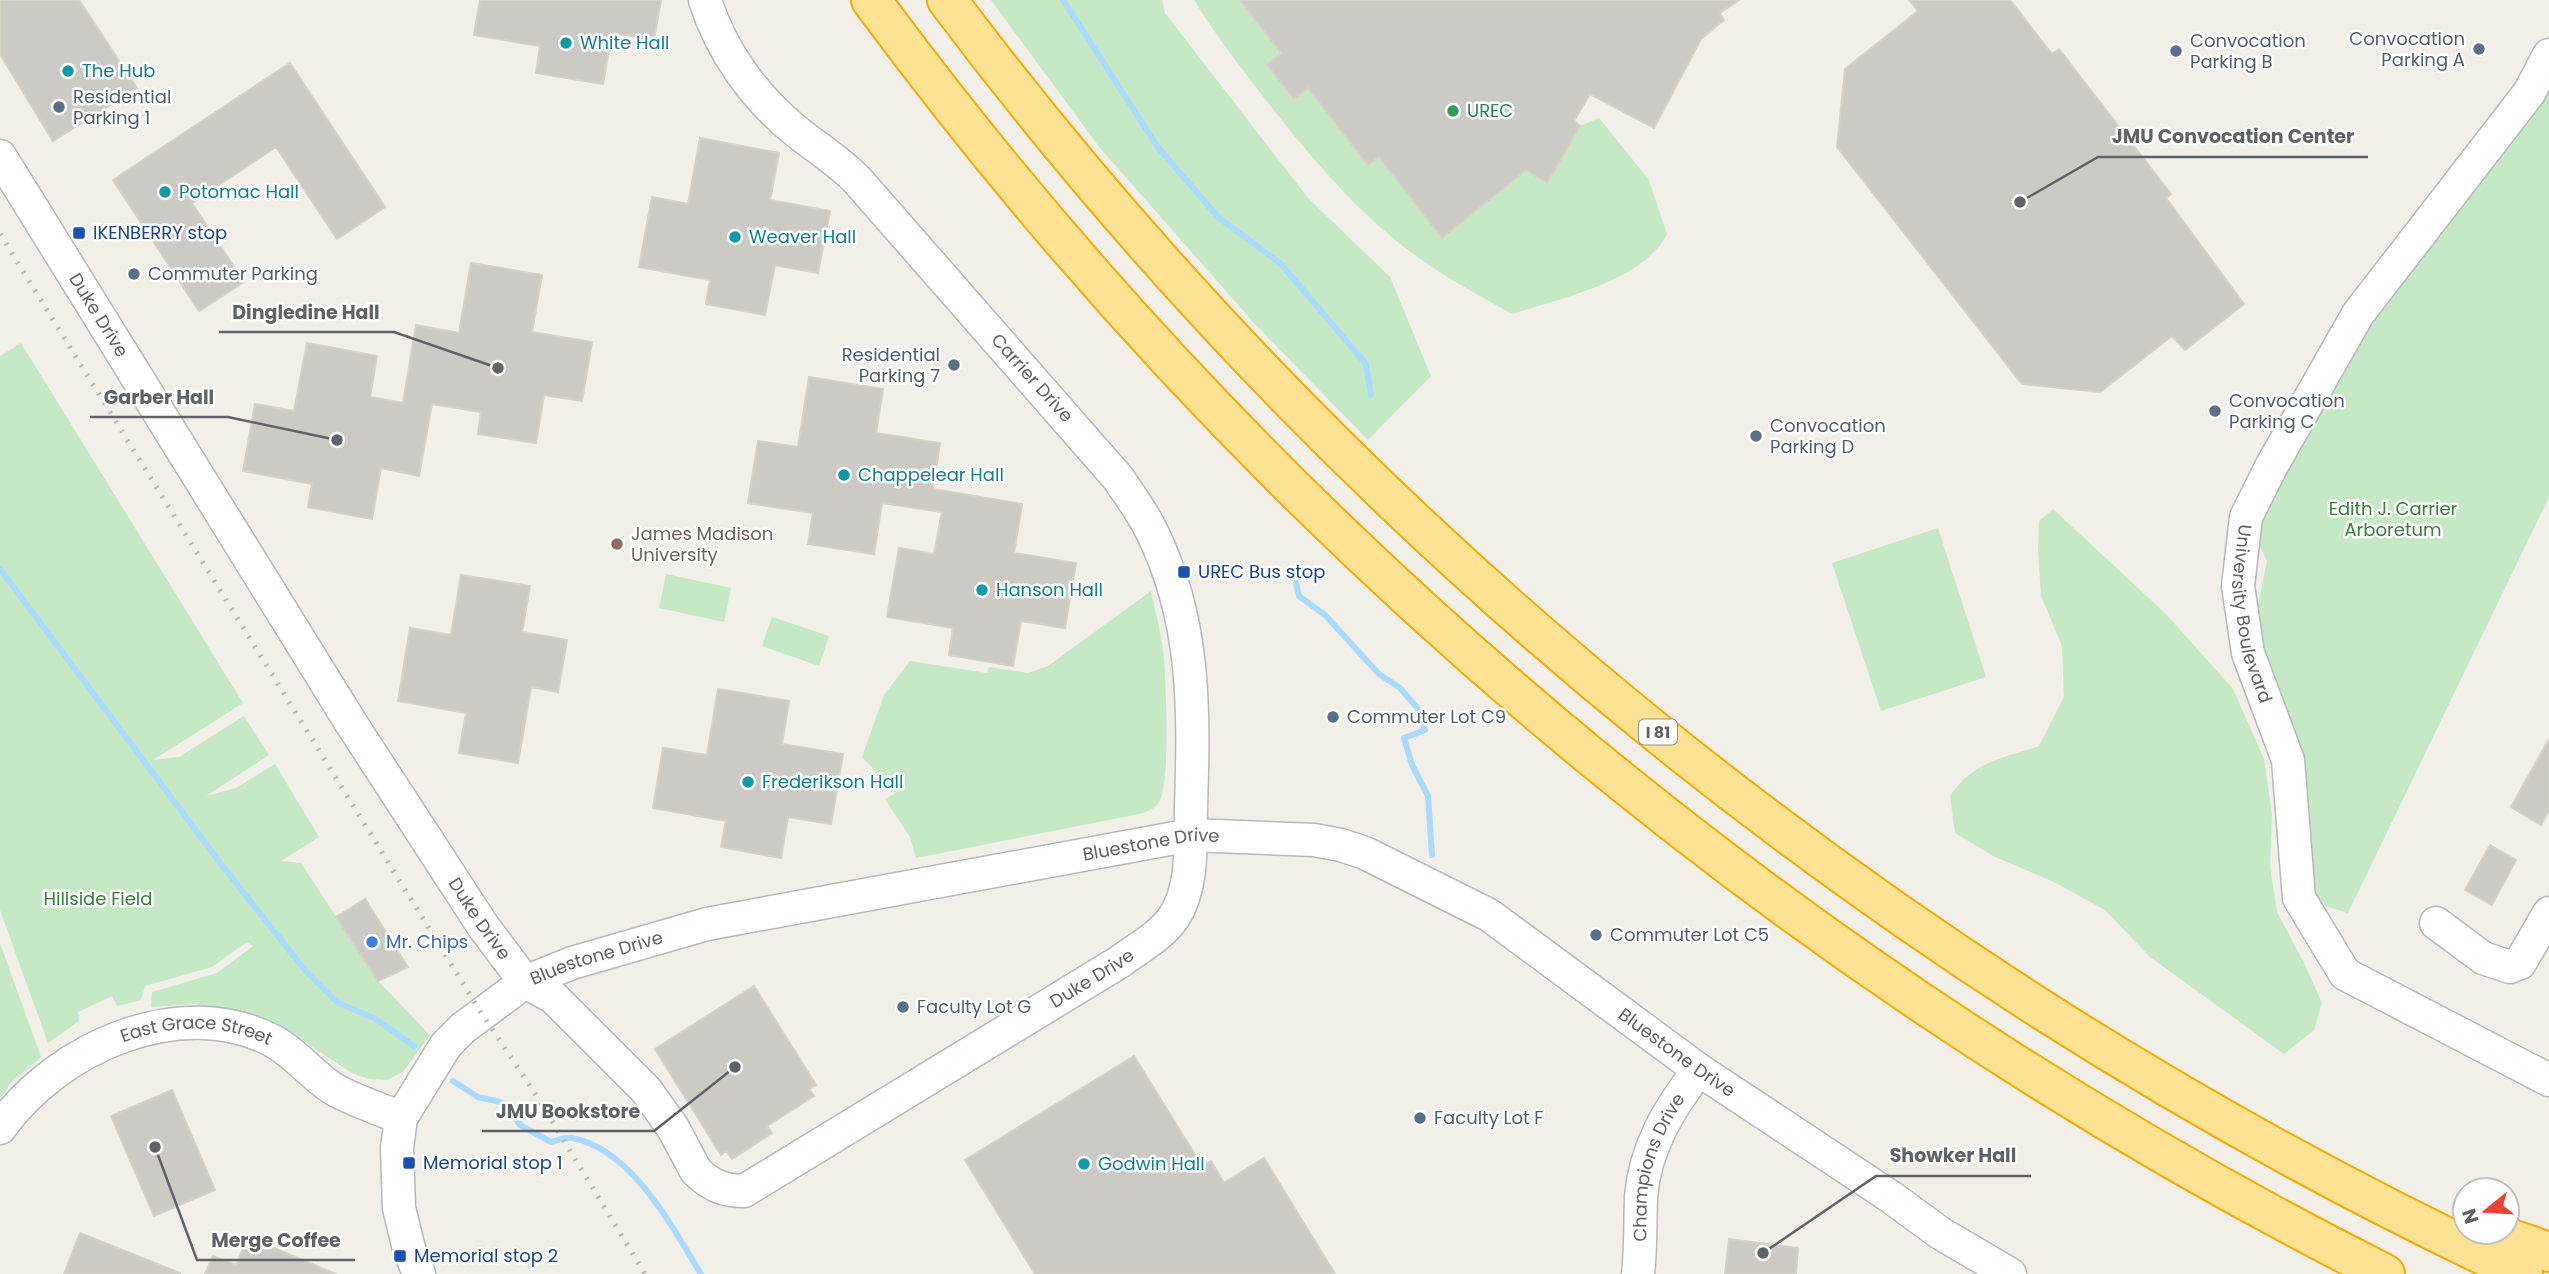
<svg xmlns="http://www.w3.org/2000/svg" width="2549" height="1274" viewBox="0 0 2549 1274" font-family="Poppins,sans-serif">
  <style>
    .green { fill: #c5e8c5 }
    .lines { fill: none; stroke-linecap: round; stroke-linejoin: round }
    .stream { stroke: #aadaff; stroke-width: 6 }
    .building { fill: #cccac5; stroke: #d6d1c6; stroke-width: 2 }
    .minor-casing { stroke: #b5b8bc; stroke-width: 35 }
    .highway-casing { stroke: #f9ab00; stroke-width: 42 }
    .minor { stroke: #fff; stroke-width: 32 }
    .highway { stroke: #fde293; stroke-width: 38 }
    .rail { stroke: #b6b7b8; stroke-width: 5; stroke-dasharray: 2 9; stroke-linecap: butt }
    .culture-dot { fill: #0f9aa8; stroke: #fff; stroke-width: 2.5 }
    .service-dot { fill: #5c6f8a; stroke: #fff; stroke-width: 2.5 }
    .leisure-dot { fill: #2e9e5b; stroke: #fff; stroke-width: 2.5 }
    .transit-dot { fill: #1a4fb4; stroke: #fff; stroke-width: 2.5 }
    .education-dot { fill: #8d6e63; stroke: #fff; stroke-width: 2.5 }
    .shop-dot { fill: #3f7fe0; stroke: #fff; stroke-width: 2.5 }
    .labels { text-anchor: middle; stroke-width: 5; stroke-linejoin: round; paint-order: stroke }
    .shield { fill: #fff; stroke: #8f9295; stroke-width: 2 }
    .shield-label { font-size: 16px; font-weight: bold; fill: #5f6368 }
    .service-label { font-size: 18px; fill: #4e5e75; stroke: #fff; text-anchor: start }
    .culture-label { font-size: 18px; fill: #0d838f; stroke: #fff; text-anchor: start }
    .leisure-label { font-size: 18px; fill: #27864d; stroke: #fff; text-anchor: start }
    .transit-label { font-size: 18px; fill: #164399; stroke: #fff; text-anchor: start }
    .street-label { font-size: 18px; fill: #5f6368; stroke: #fff }
    .park-label { font-size: 18px; fill: #348238; stroke: #fff }
    .education-label { font-size: 18px; fill: #785e54; stroke: #fff; text-anchor: start }
    .shop-label { font-size: 18px; fill: #366cbe; stroke: #fff; text-anchor: start }
    .leader { fill: none; stroke: #5f6368; stroke-width: 2.5 }
    .callout-dot { fill: #5f6368; stroke: #fff; stroke-width: 2.5 }
    .callout-label { font-size: 19px; text-anchor: middle; font-weight: bold; fill: #5f6368; stroke: #fff; stroke-width: 5; stroke-linejoin: round; paint-order: stroke }
  </style>
  <rect width="100%" height="100%" fill="#f1efe8"/>
  <path class="green" d="M991,0H1162L1165,13L1308,198L1390,277L1431,376L1368,440L1255,324L1100,148Z
    M1194,0H1240L1281,53L1267,66L1293,99L1308,88L1368,165L1379,157L1441,237L1526,170L1547,183L1580,126L1599,118L1649,180L1667,234C1642,282 1561,298 1512,314C1475,293 1437,273 1404,247C1352,206 1309,155 1269,104C1243,70 1216,36 1194,0Z
    M2549,55V497L2348,913L2299,898L2288,760L2248,653L2267,561L2246,517L2271,467Z
    M21,343L243,703L153,760L179,757L244,716L269,755L206,796L236,788L275,764L319,837L281,861L301,863L378,981L430,1035L403,1072L387,1080L369,1079L352,1073L282,1027L196,1004L151,1007L152,992L217,973L253,946L247,942L212,967L145,986L141,1000L117,1006L112,996L78,1012L79,1021L48,1043L0,910V356Z
    M2053,509L2166,614L2233,689L2264,759L2272,814L2270,867L2277,912L2304,963L2322,1003L2314,1030L2284,1054L2150,957L2105,910L2054,882L1993,856L1955,833L1950,796C1974,761 2001,759 2039,746L2064,697L2062,646L2041,596L2038,551L2039,521Z
    M1938,528L1986,677L1881,711L1832,563Z
    M666,574L731,588L724,622L659,608Z
    M1151,591C1156,614 1162,636 1164,660C1166,685 1171,787 1158,804C1152,811 1142,813 1134,815L916,858L910,837L885,799L896,793L862,757L884,695L910,661L987,673L989,667L1028,673L1048,666Z
    M772,617L829,636L819,666L762,646Z
    M0,943L41,1057L10,1084L0,1099Z"/>
  <g class="lines">
    <path class="stream" d="M1063,0L1157,146L1218,217L1281,264L1366,364L1371,395
      M0,569L224,868L304,969L338,1003L374,1018L414,1046
      M1296,583L1299,596L1325,615L1379,674L1400,688L1419,710L1425,730L1404,738L1412,765L1428,796L1432,855
      M453,1081L478,1097L500,1102L507,1106L520,1125L551,1142C558,1140 566,1137 572,1138C632,1149 672,1227 701,1274"/>
  </g>
  <path class="building" d="M0,0H79L137,88L53,141L0,54Z
    M480,0H661L654,40L612,33L603,84L536,73L540,46L474,35Z
    M1240,0H1739L1720,13L1724,20L1701,39L1654,128L1590,94L1574,121L1580,126L1547,183L1526,170L1442,238L1379,157L1368,165L1308,88L1294,99L1267,65L1281,53Z
    M1909,0H2010L2052,54L2059,49L2171,194L2166,198L2244,304L2185,350L2172,336L2100,392L2022,384L1837,147L1845,69L1918,11Z
    M290,63L385,207L337,239L276,147L192,203L244,282L199,311L113,180Z
    M700,138L779,153L770,200L830,211L818,273L775,265L765,315L706,304L710,280L639,267L652,197L688,204Z
    M471,263L542,275L532,332L592,342L582,401L544,395L536,443L478,434L481,412L432,404L419,476L381,468L372,519L308,507L312,484L243,471L255,404L294,411L307,343L377,356L370,397L403,403L416,325L459,333Z
    M809,377L883,389L876,433L940,443L933,489L1022,504L1014,553L1076,563L1065,628L1021,621L1013,666L949,655L953,628L887,617L899,548L934,554L942,512L882,503L874,554L808,544L813,513L748,503L758,441L798,447Z
    M461,575L530,586L522,632L567,640L558,692L531,687L518,763L459,753L466,713L398,701L410,628L451,635Z
    M718,689L789,701L782,744L843,754L831,824L788,817L781,858L721,847L726,821L653,808L663,748L707,755Z
    M2549,739V810L2541,825L2511,807Z
    M2490,845L2516,860L2492,905L2465,890Z
    M365,899L408,967L378,981L336,917Z
    M754,986L816,1085L809,1089L814,1096L767,1126L772,1133L732,1159L726,1151L721,1155L655,1049Z
    M1134,1056L1202,1166L1211,1161L1224,1183L1264,1158L1335,1274H1035L965,1160Z
    M172,1090L215,1190L154,1216L111,1116Z
    M80,1233L180,1273V1274H64Z
    M248,1237L336,1274H205L213,1256L236,1265Z
    M1729,1239L1798,1248L1796,1274H1725Z"/>
  <g class="lines">
    <defs>
      <g id="minor">
        <path id="s1" d="M2549,55L2529,93L2358,314L2271,467L2246,517L2238,586L2248,653L2288,760L2299,898L2345,974L2549,1080"/>
        <path id="s2" d="M0,156L351,723L483,926L525,982L553,997L646,1090L673,1128L696,1171C710,1185 724,1191 744,1191L1121,961C1138,948 1161,936 1174,917C1194,886 1190,844 1191,808C1194,712 1196,621 1152,532C1143,513 1130,496 1118,478L858,181C839,161 817,148 796,131C754,97 721,51 705,0"/>
        <path d="M2436,923L2483,958L2510,967L2520,963L2549,913"/>
        <path id="s3" d="M0,1128C57,1048 180,992 273,1041C295,1053 311,1074 332,1088C349,1099 381,1109 401,1118"/>
        <path id="s4" d="M419,1274L409,1249L399,1208L397,1148L401,1118L446,1045L463,1028L525,982L572,963L707,924L1191,835L1314,840L1341,845L1365,853L1489,915L1699,1070L1891,1197L1940,1233L2010,1274"/>
        <path id="s5" d="M1638,1274C1641,1248 1640,1223 1641,1197C1645,1148 1669,1108 1699,1070"/>
      </g>
      <path id="highway" d="M871,0C1266,535 1792,975 2385,1274
        M947,0C1356,544 1907,986 2523,1274
        M2491,1232L2549,1252"/>
    </defs>
    <use href="#minor" class="minor-casing"/>
    <use href="#highway" class="highway-casing"/>
    <use href="#minor" class="minor"/>
    <use href="#highway" class="highway"/>
    <path class="rail" d="M0,234L480,1011L538,1098L645,1274"/>
  </g>
  <g class="culture-dot">
    <circle cx="566" cy="43" r="7"/>
    <circle cx="68" cy="71" r="7"/>
    <circle cx="165" cy="192" r="7"/>
    <circle cx="735" cy="237" r="7"/>
    <circle cx="844" cy="475" r="7"/>
    <circle cx="982" cy="590" r="7"/>
    <circle cx="748" cy="782" r="7"/>
    <circle cx="1084" cy="1164" r="7"/>
  </g>
  <g class="service-dot">
    <circle cx="2479" cy="49" r="7"/>
    <circle cx="2176" cy="51" r="7"/>
    <circle cx="59" cy="107" r="7"/>
    <circle cx="134" cy="274" r="7"/>
    <circle cx="954" cy="365" r="7"/>
    <circle cx="2215" cy="411" r="7"/>
    <circle cx="1756" cy="436" r="7"/>
    <circle cx="1333" cy="717" r="7"/>
    <circle cx="1596" cy="935" r="7"/>
    <circle cx="903" cy="1007" r="7"/>
    <circle cx="1420" cy="1118" r="7"/>
  </g>
  <circle class="leisure-dot" cx="1453" cy="111" r="7"/>
  <g class="transit-dot">
    <rect x="72" y="226" width="14" height="14" rx="3.5"/>
    <rect x="1177" y="565" width="14" height="14" rx="3.5"/>
    <rect x="402" y="1156" width="14" height="14" rx="3.5"/>
    <rect x="393" y="1249" width="14" height="14" rx="3.5"/>
  </g>
  <circle class="education-dot" cx="617" cy="544" r="7"/>
  <circle class="shop-dot" cx="372" cy="942" r="7"/>
  <g class="labels">
    <rect class="shield" x="1639" y="719.5" width="38" height="25" rx="5"/>
    <g class="shield-label">
      <text x="1658" y="738">I 81</text>
    </g>
    <g class="service-label">
      <text x="2465" y="45" text-anchor="end">Convocation<tspan x="2465" dy="21">Parking A</tspan></text>
      <text x="2190" y="47">Convocation<tspan x="2190" dy="21">Parking B</tspan></text>
      <text x="73" y="103">Residential<tspan x="73" dy="21">Parking 1</tspan></text>
      <text x="148" y="280">Commuter Parking</text>
      <text x="940" y="361" text-anchor="end">Residential<tspan x="940" dy="21">Parking 7</tspan></text>
      <text x="2229" y="407">Convocation<tspan x="2229" dy="21">Parking C</tspan></text>
      <text x="1770" y="432">Convocation<tspan x="1770" dy="21">Parking D</tspan></text>
      <text x="1347" y="723">Commuter Lot C9</text>
      <text x="1610" y="941">Commuter Lot C5</text>
      <text x="917" y="1013">Faculty Lot G</text>
      <text x="1434" y="1124">Faculty Lot F</text>
    </g>
    <g class="culture-label">
      <text x="580" y="49">White Hall</text>
      <text x="82" y="77">The Hub</text>
      <text x="179" y="198">Potomac Hall</text>
      <text x="749" y="243">Weaver Hall</text>
      <text x="858" y="481">Chappelear Hall</text>
      <text x="996" y="596">Hanson Hall</text>
      <text x="762" y="788">Frederikson Hall</text>
      <text x="1098" y="1170">Godwin Hall</text>
    </g>
    <g class="leisure-label">
      <text x="1467" y="117">UREC</text>
    </g>
    <g class="transit-label">
      <text x="93" y="239">IKENBERRY stop</text>
      <text x="1198" y="578">UREC Bus stop</text>
      <text x="423" y="1169">Memorial stop 1</text>
      <text x="414" y="1262">Memorial stop 2</text>
    </g>
    <g class="street-label">
      <text dy="6" stroke="none"><textPath href="#s2" startOffset="187">Duke Drive</textPath></text>
      <text transform="translate(1032 378) rotate(48)" y="6">Carrier Drive</text>
      <text dy="6" stroke="none"><textPath href="#s1" startOffset="653">University Boulevard</textPath></text>
      <text dy="6" stroke="none"><textPath href="#s4" startOffset="989">Bluestone Drive</textPath></text>
      <text dy="6" stroke="none"><textPath href="#s2" startOffset="901">Duke Drive</textPath></text>
      <text dy="6" stroke="none"><textPath href="#s4" startOffset="422">Bluestone Drive</textPath></text>
      <text dy="6" stroke="none"><textPath href="#s2" startOffset="1699">Duke Drive</textPath></text>
      <text dy="6" stroke="none"><textPath href="#s3" startOffset="231">East Grace Street</textPath></text>
      <text dy="6" stroke="none"><textPath href="#s4" startOffset="1577">Bluestone Drive</textPath></text>
      <text dy="6" stroke="none"><textPath href="#s5" startOffset="110">Champions Drive</textPath></text>
    </g>
    <g class="park-label">
      <text x="2393" y="515">Edith J. Carrier<tspan x="2393" dy="21">Arboretum</tspan></text>
      <text x="98" y="905">Hillside Field</text>
    </g>
    <g class="education-label">
      <text x="631" y="540">James Madison<tspan x="631" dy="21">University</tspan></text>
    </g>
    <g class="shop-label">
      <text x="386" y="948">Mr. Chips</text>
    </g>
  </g>
  <path class="leader" d="M2020 202L2098 157H2368M498 368L394 332H219M337 440L228 417H90M735 1067L654 1131H482M1763 1253L1876 1176H2031M155 1147L197 1260H355"/>
  <g class="callout-dot">
    <circle cx="2020" cy="202" r="7"/>
    <circle cx="498" cy="368" r="7"/>
    <circle cx="337" cy="440" r="7"/>
    <circle cx="735" cy="1067" r="7"/>
    <circle cx="1763" cy="1253" r="7"/>
    <circle cx="155" cy="1147" r="7"/>
  </g>
  <g class="callout-label">
    <text x="2233" y="143">JMU Convocation Center</text>
    <text x="306" y="319">Dingledine Hall</text>
    <text x="159" y="404">Garber Hall</text>
    <text x="568" y="1118">JMU Bookstore</text>
    <text x="1953" y="1162">Showker Hall</text>
    <text x="276" y="1247">Merge Coffee</text>
  </g>
  <g transform="translate(2486 1211) rotate(252)"><circle r="33" fill="#ffffff" stroke="#bfc1c3" stroke-width="2"/>
  <path d="M0-5L12 26L0 18L-12 26Z" fill="#ea4335"/>
  <text y="-10" font-size="19" font-weight="bold" text-anchor="middle" fill="#5f6368">N</text>
  </g>
</svg>
